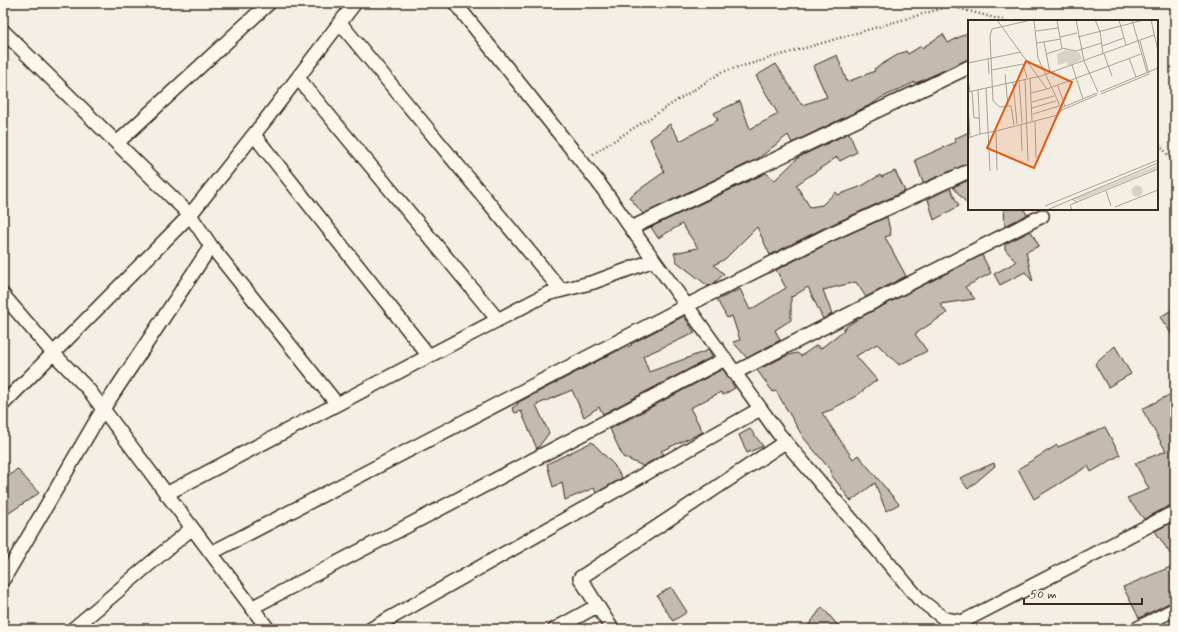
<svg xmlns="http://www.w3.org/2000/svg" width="1178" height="632" viewBox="0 0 1178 632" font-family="Mynerve,sans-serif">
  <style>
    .building { fill: #c3bbb0; stroke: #3b2a1e }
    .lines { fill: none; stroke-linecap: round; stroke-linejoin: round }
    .minor-casing { stroke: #3b2a1e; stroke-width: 16 }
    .path { stroke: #3b2a1e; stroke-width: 2.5; stroke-dasharray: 1 3; stroke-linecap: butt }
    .minor { stroke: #fbf7ec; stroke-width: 13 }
    .inset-road { fill: none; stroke: #a9a095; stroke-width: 1 }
    .view { fill: #e8590c; fill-opacity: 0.15; stroke: #e8590c; stroke-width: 2 }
    .inset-edge { fill: none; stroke: #3b2a1e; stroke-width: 2 }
  </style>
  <rect width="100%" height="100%" fill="#f3efe4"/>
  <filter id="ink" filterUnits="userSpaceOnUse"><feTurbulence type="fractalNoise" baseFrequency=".025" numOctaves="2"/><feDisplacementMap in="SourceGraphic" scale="8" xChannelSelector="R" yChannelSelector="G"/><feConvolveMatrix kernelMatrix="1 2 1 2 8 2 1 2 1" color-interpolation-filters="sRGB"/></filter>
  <g filter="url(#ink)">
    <path class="building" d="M969,32V59L916,83L915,82L879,99L874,103L792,143L788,135L759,158L643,214L629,197L664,172L650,139L670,124L680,141L718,120L714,113L740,101L750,129L778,114L756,76L776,64L802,105L827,97L813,66L837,55L847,82L875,71L874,69L899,54L906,51L908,54L921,46L922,48L943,34L948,43Z
      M969,132V163L923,183L915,160L956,142L954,139Z
      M849,133L857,152L840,161L837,157L796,185L810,207L822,205L836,192L838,195L862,186L880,175L881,177L895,171L905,191L822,229L770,255L757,227L725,259L714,265L724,274L713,284L708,286L677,262L674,253L698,248L682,224L658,238L651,227L766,173L775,180L799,157Z
      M969,180V206L953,187Z
      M950,188L959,206L934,220L928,199Z
      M1004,209H1024L1027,215L1005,226Z
      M887,217L891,235L885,237L906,276L866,297L856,282L823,290L832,314L823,319L808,287L792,297L791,296V320L775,330L780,340L747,358L733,342L740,340L732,316L727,318L717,300L740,289L750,310L786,288L776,270L829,243Z
      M1031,231L1039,246L1026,252L1033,282L1025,272L1000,285L994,274L1016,262L1005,249V244Z
      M982,255L991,273L965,287L975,299L940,304L947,313L915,334L927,351L899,365L877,344L856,356L877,380L856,396L834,408V409L822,413L853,459L858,455L899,504L886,511L875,483L851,501L830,473L832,472L803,437L776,391L773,392L757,370L788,355L797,353L801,356L817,345L820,349L844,330L843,329L859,318Z
      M1175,308V339L1160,317Z
      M684,316L695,333L643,356L649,372L709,350L712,357L603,414L599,407L584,417L572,390L536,405L549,433L537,449L521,411L515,413L512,408L518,404L517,403L615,352L632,345L631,344Z
      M1115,346L1131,374L1108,387L1095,364Z
      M723,369L735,388L723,395L721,392L690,408L703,432L661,451L664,454L643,466L623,457L610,429Z
      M1175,392V504L1171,505L1144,519L1127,498L1149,489L1135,463L1166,451L1142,409Z
      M1105,427L1120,455L1091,472L1088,466L1034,499L1018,469L1057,445L1058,447Z
      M750,429L763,446L747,453L739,435Z
      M592,442L614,465L622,478L596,493L594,488L565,500L562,482L553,487L547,464Z
      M994,463L995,466L968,489L960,478Z
      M17,469L39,493L9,513L3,506V481Z
      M1175,521V561L1155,531Z
      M1175,565V600L1139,618L1123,587Z
      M671,587L687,612L673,621L657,596Z
      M822,607L841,629H806Z"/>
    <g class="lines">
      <defs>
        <path id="minor" d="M455,3L598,182L778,433L919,599L945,619L962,622L1175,512
          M340,23L561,290
          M3,31L190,215L211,246L103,409L3,580
          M298,78L498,320
          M254,135L429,356
          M117,143L269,3
          M631,228L969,67
          M211,246L337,404
          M3,295L53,353L88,389L268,629
          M734,373L1042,216
          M3,404L190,215L267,118L355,3
          M166,494L547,294L594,282L654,260
          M211,553L686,306L826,236L969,171
          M253,607L725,359
          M73,629L192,528
          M371,629L760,409
          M555,629L597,606
          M612,629L580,578L785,442
          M1136,629L1175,609"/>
      </defs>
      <use href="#minor" class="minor-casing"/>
      <path class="path" d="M1157,141L1175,164
        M593,154L722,72L950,6L1006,21"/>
      <use href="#minor" class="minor"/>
    </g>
  </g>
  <g transform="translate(968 20)">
    <rect width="190" height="190" fill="#f3efe4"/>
    <path d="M97,30L111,32L114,39L100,46L99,42L90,45L89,34ZM190,145V148L111,180L106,179ZM163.5 171a5.5 5.5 0 1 1 11 0a5.5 5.5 0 1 1-11 0Z" fill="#d8d1c6"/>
    <path class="inset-road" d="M29,0L79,69L173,34M66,0L70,38L94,90M108,0L116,41L130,72M127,0L132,11L135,34M151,0L158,25M164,0L179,52M183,0L190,31M68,11L90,8M92,17L109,13M110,17L176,0M76,22L82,53M69,23L93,19M134,26L156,18M94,28L108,31L134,23M78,34L94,29L89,0M136,34L144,56M20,38L21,54M161,38L168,57M0,43L53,32M104,45L115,79M24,50L55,44L59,58M37,54L40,86M62,58L64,101M0,59L2,72M57,59L60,141M51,61L54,103M45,62L49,104M90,66L97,86M18,68L22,151M10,70L12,114L27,111M4,71L6,98H11M0,72L73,56L186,15M132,72L190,48M63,73L79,69M133,74L181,54L172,21M64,82L86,76M0,83L2,117M64,88L88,81M93,88L129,73M65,94L91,86M67,101L68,138M53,104L54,131M46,105L43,86L32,87L25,81L22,16L24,9L63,0M0,118L12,114M29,150L28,111L90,95L94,90L129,75M138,171L143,186M104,179L109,182L190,149M77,186L190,140M147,187L190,170M79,190L190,143M104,190L102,185L109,182"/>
    <path class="view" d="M58,41L104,62L66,148L19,128Z"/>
    <rect width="190" height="190" class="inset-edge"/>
  </g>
  <rect width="1178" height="632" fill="none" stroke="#fbf7ec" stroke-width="16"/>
  <rect x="8" y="8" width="1162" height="616" fill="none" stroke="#3b2a1e" stroke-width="1.5" filter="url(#ink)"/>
  <path d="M1024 598v6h118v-6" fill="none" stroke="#3b2a1e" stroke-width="2"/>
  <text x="1030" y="598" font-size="12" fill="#3b2a1e" stroke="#fbf7ec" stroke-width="3" paint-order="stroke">50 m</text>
</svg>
